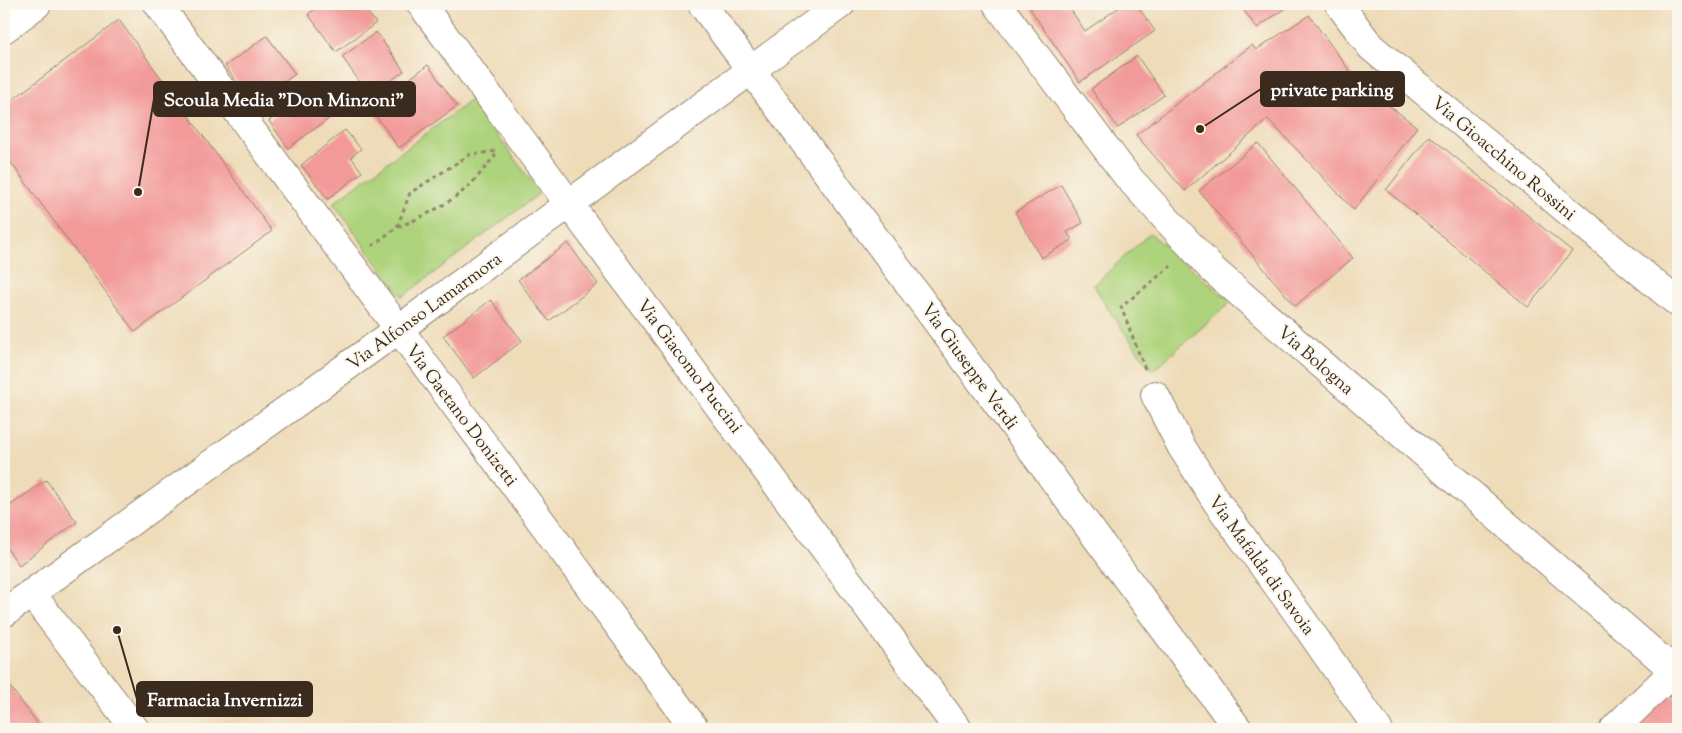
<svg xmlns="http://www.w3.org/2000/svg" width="1682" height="733" viewBox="0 0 1682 733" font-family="'Sorts Mill Goudy',serif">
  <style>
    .green { fill: #add37c; stroke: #747e4d }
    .building { fill: #f29a99 }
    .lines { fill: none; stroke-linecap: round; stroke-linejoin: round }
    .minor-casing { stroke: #94836c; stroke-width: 30 }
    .path { stroke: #94836c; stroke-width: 3; stroke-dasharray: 4 4; stroke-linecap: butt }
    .minor { stroke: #fff; stroke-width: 28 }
    .labels { text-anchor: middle; stroke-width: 4; stroke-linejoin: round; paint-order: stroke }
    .street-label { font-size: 18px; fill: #3b2a1e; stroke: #fbf7ec }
    .leader { fill: none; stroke: #3b2a1e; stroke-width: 2 }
    .callout-dot { fill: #3b2a1e; stroke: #fbf7ec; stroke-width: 2 }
    .callout { fill: #3b2a1e; stroke: #3b2a1e; stroke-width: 2 }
    .callout-label { font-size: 19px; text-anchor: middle; font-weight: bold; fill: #fff }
  </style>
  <rect width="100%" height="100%" fill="#fbf7ec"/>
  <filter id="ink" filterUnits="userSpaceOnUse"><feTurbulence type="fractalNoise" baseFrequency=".02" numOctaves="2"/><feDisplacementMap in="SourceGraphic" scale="10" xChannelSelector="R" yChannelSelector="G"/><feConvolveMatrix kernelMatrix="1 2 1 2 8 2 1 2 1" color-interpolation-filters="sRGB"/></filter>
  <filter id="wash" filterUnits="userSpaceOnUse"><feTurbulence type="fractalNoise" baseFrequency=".0096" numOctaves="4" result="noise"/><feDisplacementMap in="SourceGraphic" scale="20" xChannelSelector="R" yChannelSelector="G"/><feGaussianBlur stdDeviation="1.12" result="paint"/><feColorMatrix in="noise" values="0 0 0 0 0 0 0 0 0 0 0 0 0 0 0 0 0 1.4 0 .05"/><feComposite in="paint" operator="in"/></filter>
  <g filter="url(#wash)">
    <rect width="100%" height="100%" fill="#eedcb9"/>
    <path class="green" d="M471,100L540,193L402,297L333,203Z
      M1150,233L1231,302L1152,371L1106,306L1094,285Z"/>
    <g id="blocks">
      <path class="building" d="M323,4H361L376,23L336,52L308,14Z
        M1038,4H1067L1085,31L1124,4H1136L1155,31L1080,82L1030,9Z
        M1239,4H1291L1257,28Z
        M1309,15L1357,81L1417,127L1354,210L1268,119L1185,191L1136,135L1252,45L1256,50Z
        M119,20L272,231L135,332L4,153V106Z
        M376,32L404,71L370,96L342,57Z
        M267,36L295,74L253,105L225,66Z
        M1137,56L1164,95L1118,128L1091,89Z
        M428,65L457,106L399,148L370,108Z
        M319,85L338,112L288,148L269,121Z
        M345,130L361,149L351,157L362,172L328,199L301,165Z
        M1429,136L1572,251L1528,307L1386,190Z
        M1258,143L1353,258L1295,306L1199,191Z
        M1061,185L1083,223L1067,232L1072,240L1041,258L1015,212Z
        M568,243L598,284L549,321L518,280Z
        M491,300L522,341L474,378L443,336Z
        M46,480L77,522L19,565L4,544V510Z
        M5,680L42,729H4V681Z
        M1665,697H1678V729H1632Z"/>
    </g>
  </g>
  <g filter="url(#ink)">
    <use href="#blocks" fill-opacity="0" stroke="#94836c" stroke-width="1"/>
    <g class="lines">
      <defs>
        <path id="minor" d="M158,4L695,729
          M421,4L958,729
          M702,4L1238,729
          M997,4L1127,176L1212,269L1678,674
          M1339,4L1371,47L1678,303
          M4,29L37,4
          M1155,395L1181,446L1216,501L1301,618L1378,729
          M31,593L135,729
          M4,613L399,329L841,4
          M1614,729L1678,667"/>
      </defs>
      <use href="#minor" class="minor-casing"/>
      <path class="path" d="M398,227C423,217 449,204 469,186C479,176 488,164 497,153
        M372,246L397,227L410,193L469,155L497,151
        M1145,369L1121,307L1171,266"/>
      <use href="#minor" class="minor"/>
    </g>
  </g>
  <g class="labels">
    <g class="street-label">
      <text transform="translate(1504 158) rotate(40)" y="6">Via Gioacchino Rossini</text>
      <text transform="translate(424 311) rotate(-36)" y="6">Via Alfonso Lamarmora</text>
      <text transform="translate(1316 360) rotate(41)" y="6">Via Bologna</text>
      <text transform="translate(690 366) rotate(53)" y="6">Via Giacomo Puccini</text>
      <text transform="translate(970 366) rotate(54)" y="6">Via Giuseppe Verdi</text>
      <text transform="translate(462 415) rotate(53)" y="6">Via Gaetano Donizetti</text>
      <text transform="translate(1262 565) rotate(54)" y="6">Via Mafalda di Savoia</text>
    </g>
  </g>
  <path class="leader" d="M1200 129L1261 89M138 192L154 99M117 630L137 699"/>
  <g class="callout-dot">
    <circle cx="1200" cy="129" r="5"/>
    <circle cx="138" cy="192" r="5"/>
    <circle cx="117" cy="630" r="5"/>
  </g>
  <g class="callout">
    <rect x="1261" y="72" width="143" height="34" rx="5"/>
    <rect x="154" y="82" width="261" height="34" rx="5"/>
    <rect x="137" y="682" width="175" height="34" rx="5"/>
  </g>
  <g class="callout-label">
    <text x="1332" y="96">private parking</text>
    <text x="284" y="106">Scoula Media "Don Minzoni"</text>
    <text x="225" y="706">Farmacia Invernizzi</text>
  </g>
  <rect width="1682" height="733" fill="none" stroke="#fbf7ec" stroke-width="20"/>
</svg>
